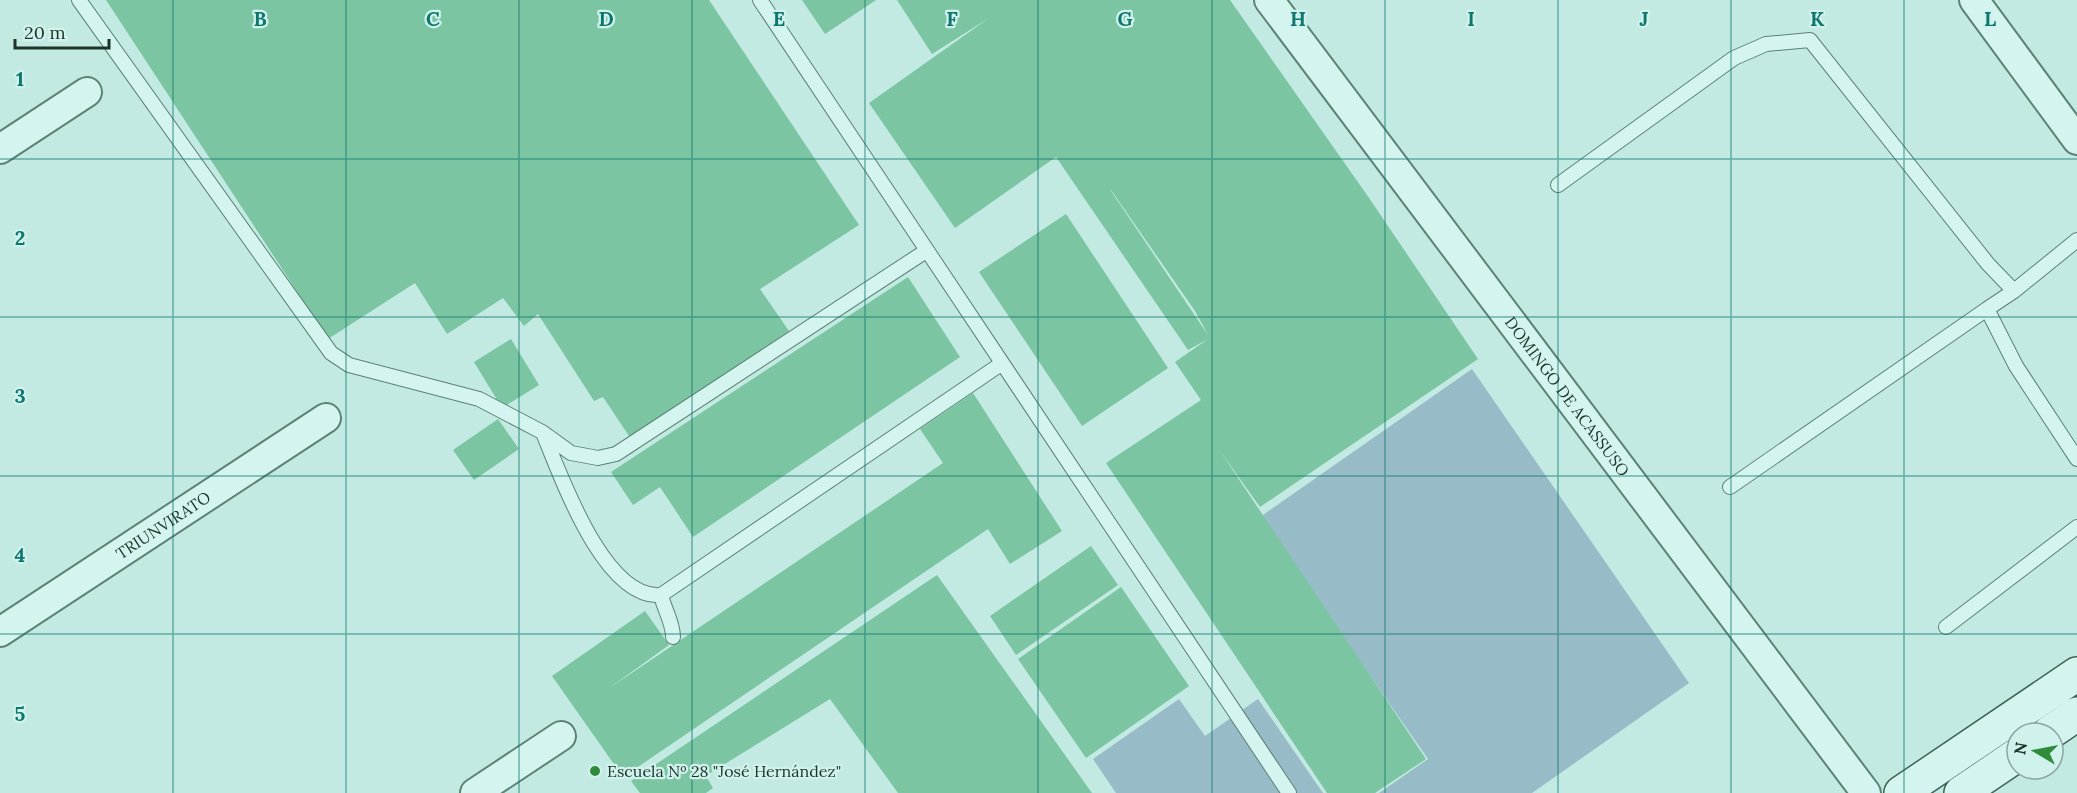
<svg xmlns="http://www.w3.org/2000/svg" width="2077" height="793" viewBox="0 0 2077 793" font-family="Lora,serif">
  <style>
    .green { fill: #97bbc7 }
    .building { fill: #7bc5a2; fill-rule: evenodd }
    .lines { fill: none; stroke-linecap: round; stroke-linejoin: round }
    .service-casing { stroke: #5b8274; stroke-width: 16 }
    .minor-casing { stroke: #5b8274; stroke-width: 32 }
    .secondary-casing { stroke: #3e6355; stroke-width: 36 }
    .service { stroke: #d4f5ef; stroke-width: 14 }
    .minor { stroke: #d4f5ef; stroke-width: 28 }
    .secondary { stroke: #d4f5ef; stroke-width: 33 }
    .grid { fill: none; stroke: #0f766e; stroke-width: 1.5; stroke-opacity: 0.55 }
    .poi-dot { fill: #308c3a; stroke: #d0f2ec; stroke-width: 2 }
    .labels { text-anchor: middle; stroke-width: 4.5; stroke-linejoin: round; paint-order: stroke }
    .street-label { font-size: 16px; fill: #1e332a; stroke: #d0f2ec }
    .poi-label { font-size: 16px; fill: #1e332a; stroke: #d0f2ec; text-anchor: start }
    .grid-label { font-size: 20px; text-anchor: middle; font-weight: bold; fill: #0f766e; stroke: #d0f2ec; stroke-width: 4.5; stroke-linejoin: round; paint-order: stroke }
  </style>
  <rect width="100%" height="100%" fill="#c2eae2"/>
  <path class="green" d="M1472,369L1689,683L1532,793H1379L1428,759L1260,517Z
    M1179,699L1205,736L1258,699L1323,793H1116L1093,759Z"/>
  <path class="building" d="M106,0H709L859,225L760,289L789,331L631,439L603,397L594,401L538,314L524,326L503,298L447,334L415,283L328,339Z
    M802,0H876L825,34Z
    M897,0H1230L1367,195L1478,359L1260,507L1220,451L1426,759L1375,793H1327L1106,463L1201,400L1175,362L1208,339L1188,350L1056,157L955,228L869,103L989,18L932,54ZM1111,190L1195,311L1208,335L1111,191Z
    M1066,214L1168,368L1082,426L979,272Z
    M908,277L960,357L693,537L660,487L633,505L611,472Z
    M511,339L539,385L502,408L474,362Z
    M973,393L1062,531L1010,564L988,529L623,777L552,676L645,611L669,645L608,689L943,463L920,429Z
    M498,419L519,449L474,480L453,450Z
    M1091,546L1118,585L1016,655L990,616Z
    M937,575L1092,793H898L830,699L707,775L695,758L713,788L706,793H640L631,781Z
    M1121,587L1189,686L1086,758L1018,659Z"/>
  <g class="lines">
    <defs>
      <path id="service" d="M79,0L331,353L349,365L479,399L542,432L571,453L598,458L616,454L926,251
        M760,0L1289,793
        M1558,185L1734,58L1766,44L1810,40L1988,264L2014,291L2077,240
        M2014,291L1987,309L2016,366L2077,459
        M543,433C561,476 604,600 661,595L1001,364
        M1730,487L1987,309
        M661,595C664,609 673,622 673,637
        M1946,627L2077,527"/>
      <g id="minor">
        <path id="s1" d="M1269,0L1866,793"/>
        <path d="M1974,0L2077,140"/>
        <path d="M0,149L87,92"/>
        <path id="s2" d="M0,632L326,418"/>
        <path d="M475,793L561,736"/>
      </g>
      <path id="secondary" d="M2049,733L2077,714
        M1901,793L2077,674
        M1961,793L2017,755"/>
    </defs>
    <use href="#service" class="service-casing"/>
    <use href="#minor" class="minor-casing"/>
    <use href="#secondary" class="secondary-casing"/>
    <use href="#service" class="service"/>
    <use href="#minor" class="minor"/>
    <use href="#secondary" class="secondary"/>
  </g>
  <path class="grid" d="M173,0V793M346,0V793M519,0V793M692,0V793M865,0V793M1038,0V793M1212,0V793M1385,0V793M1558,0V793M1731,0V793M1904,0V793M0,159H2077M0,317H2077M0,476H2077M0,634H2077"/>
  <circle class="poi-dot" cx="595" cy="771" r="6"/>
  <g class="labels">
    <g class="street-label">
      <text dy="6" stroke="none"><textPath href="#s1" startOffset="496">DOMINGO DE ACASSUSO</textPath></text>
      <text dy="6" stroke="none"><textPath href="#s2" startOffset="195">TRIUNVIRATO</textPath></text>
    </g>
    <g class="poi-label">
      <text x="607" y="777">Escuela Nº 28 "José Hernández"</text>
    </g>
  </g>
  <g class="grid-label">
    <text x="260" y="26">B</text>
    <text x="433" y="26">C</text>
    <text x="606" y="26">D</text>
    <text x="779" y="26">E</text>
    <text x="952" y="26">F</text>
    <text x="1125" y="26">G</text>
    <text x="1298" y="26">H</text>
    <text x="1471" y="26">I</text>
    <text x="1644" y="26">J</text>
    <text x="1817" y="26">K</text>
    <text x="1990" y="26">L</text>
    <text x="20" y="86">1</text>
    <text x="20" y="245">2</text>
    <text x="20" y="403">3</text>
    <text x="20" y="562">4</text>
    <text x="20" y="721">5</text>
  </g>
  <g transform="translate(2035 751) rotate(280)"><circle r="28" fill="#d0f2ec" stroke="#89a69e" stroke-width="1.5"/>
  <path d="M0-4.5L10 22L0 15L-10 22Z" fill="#308c3a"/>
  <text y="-9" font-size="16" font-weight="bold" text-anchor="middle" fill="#1e332a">N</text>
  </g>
  <path d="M15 39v9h94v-9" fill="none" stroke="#1e332a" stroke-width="3"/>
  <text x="24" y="39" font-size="18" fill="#1e332a" stroke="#d0f2ec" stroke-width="4.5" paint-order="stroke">20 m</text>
</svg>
